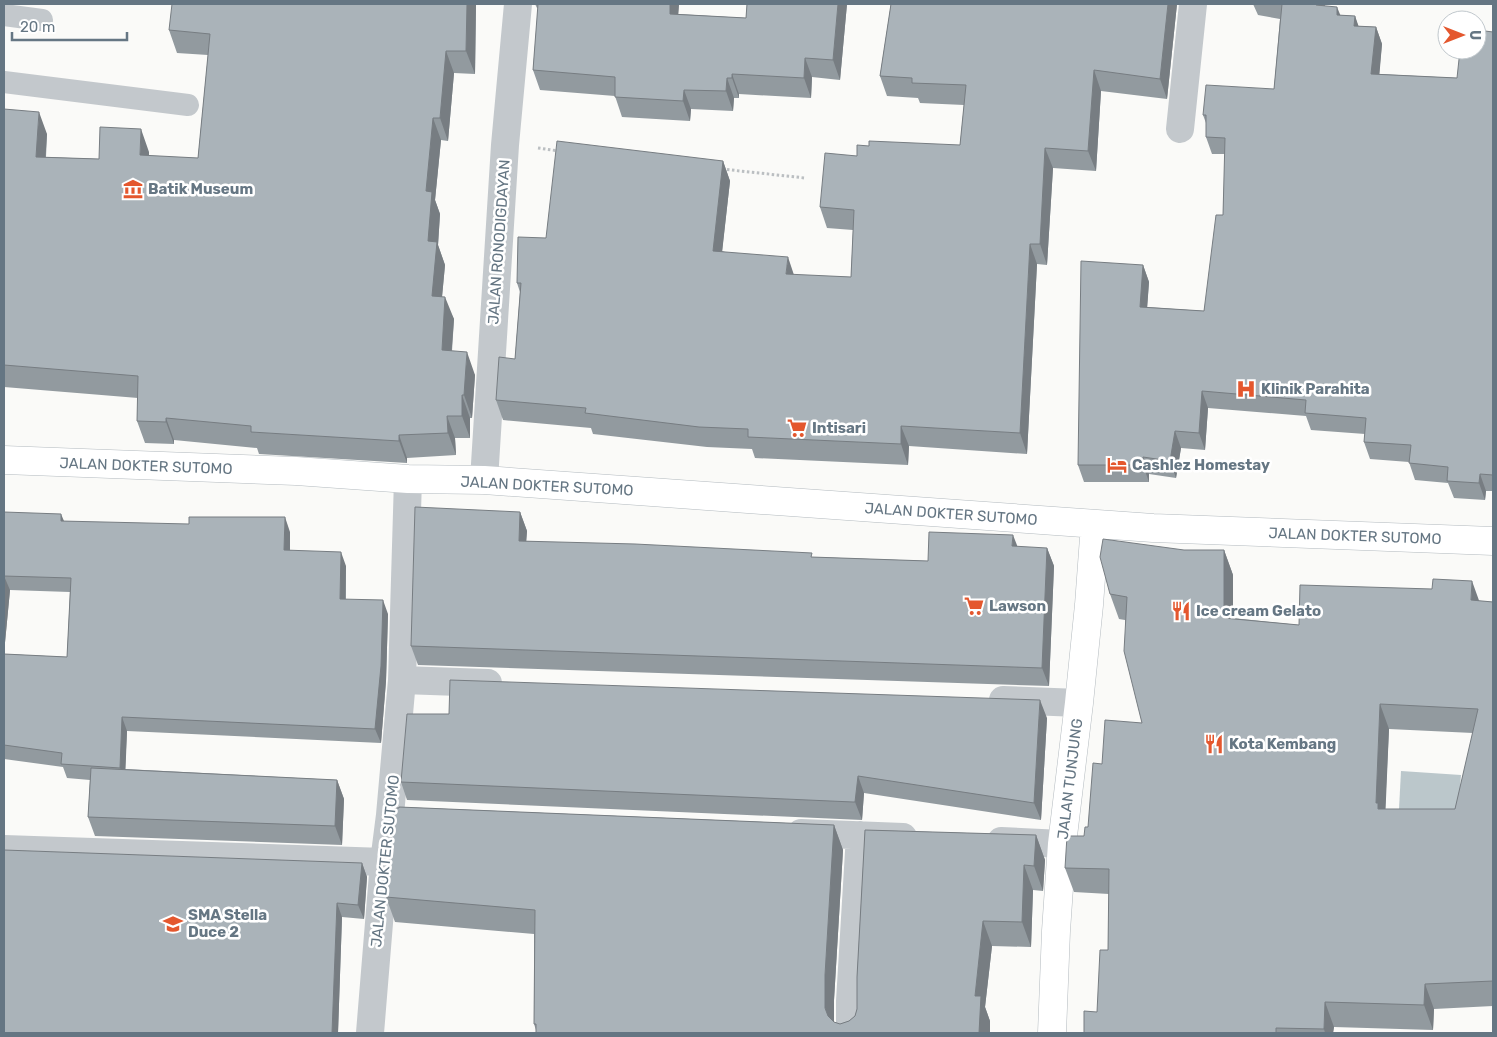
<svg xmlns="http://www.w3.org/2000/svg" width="1497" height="1037" viewBox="0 0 1497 1037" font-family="Rubik,sans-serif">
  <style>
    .water { fill: #bbc7cb }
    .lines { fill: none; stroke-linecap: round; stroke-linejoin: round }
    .secondary-casing { stroke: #b3babf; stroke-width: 29 }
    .path { stroke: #bbbfc2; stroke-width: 3; stroke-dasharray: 2.5 2.5; stroke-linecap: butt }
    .lane { stroke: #c3c8cc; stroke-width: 22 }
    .street { stroke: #c3c8cc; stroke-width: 28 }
    .secondary { stroke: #fff; stroke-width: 28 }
    .wall { fill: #929a9f; fill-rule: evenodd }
    .shaded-wall { fill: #777d82 }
    .building { fill: #aab3b9; stroke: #777d82; fill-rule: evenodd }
    .labels { text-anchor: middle; stroke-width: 5; stroke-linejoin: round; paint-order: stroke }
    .poi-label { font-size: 15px; font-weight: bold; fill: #657683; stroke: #fff; text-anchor: start }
    .street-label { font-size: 15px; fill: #657683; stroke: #fff }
  </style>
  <rect width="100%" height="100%" fill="#fafaf8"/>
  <path class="water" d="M1401,771L1461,775L1458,814L1399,809Z"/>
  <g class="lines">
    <defs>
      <path id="secondary" d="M4,460L296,471L408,479L484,480L1153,528L1493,541
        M1052,1033L1056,931L1062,844L1079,703L1089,605L1095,524"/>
    </defs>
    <use href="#secondary" class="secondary-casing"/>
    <path class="path" d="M538,148L559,151
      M722,169L805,178"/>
    <path class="lane" d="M4,15L42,20
      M4,82L188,105"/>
    <path class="street" d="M1180,129L1193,4
      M484,480L505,145L518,4
      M402,680L488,683
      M1003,700L1079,703
      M801,833L903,837
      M1001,841L1062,844
      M4,849L384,862
      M370,1033L384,862L390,815L402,680L408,479
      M850,1033V1001L860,835"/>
    <use href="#secondary" class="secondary"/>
  </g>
  <path class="wall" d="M476,4L475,74L454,73L448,141L441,140L435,200L440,214L438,245L445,265L442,297L454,319L452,351L475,375L472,418H470V438H455L456,455L407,458V463L259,454L257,448L174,440V444L145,443L137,421L138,398L4,387V109L47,134L46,157L99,159L149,152V156L198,158L208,55L177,53L169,30Z
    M535,4H679L678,14L746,18L747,4H847L840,80L812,77L811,98L739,94V98H734L733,111L691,109L690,121L622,117L615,96L540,90L533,70L538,8H537Z
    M891,4H1177L1167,99L1101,91L1096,171L1053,168L1047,265L1037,264L1027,454L909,446L908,465L755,458L752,449L707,447L593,434L591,428L503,420L496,400L515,359L520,292L517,283L546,238L723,161L730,181L722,251L794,275L851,277L853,230L827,228L820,207L857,156L869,146L960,145L964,105L920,103L918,98L887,96L880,76Z
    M1253,4H1325V6L1340,15L1355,16L1358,26L1376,27L1382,44L1379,74L1457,78L1493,32V491H1486L1485,500L1454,498L1448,483L1415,480L1409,462L1370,459L1364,442L1365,434L1311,430L1306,416L1208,408L1205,450L1181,448L1176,478L1149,474V482H1084L1078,465L1143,265L1149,282L1147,307L1204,311L1223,215L1225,154H1212L1206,137V123L1203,115L1274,89L1280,19L1258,15Z
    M4,512L64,521L290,532V550L346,566V599L388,614L386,681L381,743L127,731L125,769L337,780L344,799L342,845L95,836L88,817L90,780L67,778L63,767L4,759V654L67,657L70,592L10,590L4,653Z
    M520,512L527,531L526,541L813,557L928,561L1047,548L1054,566L1049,686L418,665L411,646Z
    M1184,550H1224L1233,575V618L1299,625L1479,601L1493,602V1006L1434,1009L1433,1030L1334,1027L1333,1033H1084L1097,1012L1108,950L1109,894L1074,892L1065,868L1084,836L1088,827L1102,764L1142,723L1125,620L1119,619L1110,594ZM1389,729L1473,733L1455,809H1385Z
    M1047,718L1041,820L864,793L862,820L407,800L401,782Z
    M399,807L834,825L843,850L834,1000V1022L840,1024L849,1021L855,1016L857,1009V977L865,830L1036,835L1045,860L1043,891L1033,890L1031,947L992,946L985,1007L990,1021V1033H536V1030L534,1024V934L395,922L386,897L394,808H399Z
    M362,863L367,877L364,919L342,917L338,1033H4Z"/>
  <path class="shaded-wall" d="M467,4H476L475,74L466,51Z
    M670,4H679L677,33L670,14Z
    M838,4H847L840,80L833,60Z
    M1168,4H1177L1167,99L1160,79Z
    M1317,4H1325L1322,22L1316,5Z
    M1337,7L1344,24L1337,15Z
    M1355,16L1361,33L1354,26Z
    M1376,27L1382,44L1378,91L1371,74Z
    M446,51L454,73L448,141L440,118Z
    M805,58L812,77L811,98L804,78Z
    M1094,70L1101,91L1096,171L1088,151Z
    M732,74L739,94V98L732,78Z
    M727,78L734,98L733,111L726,91Z
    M684,90L691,109L690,121L683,101Z
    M39,112L47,134L44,179L36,157Z
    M433,118L441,140L435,200L440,214L438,245L445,265L440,318L432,296L428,241L426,191Z
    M141,129L149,152L148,178L140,155Z
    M1045,148L1053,168L1047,265L1040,244Z
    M723,161L730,181L720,271L713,251Z
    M1030,244L1037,264L1027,454L1020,433Z
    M788,257L795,278L786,274Z
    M1143,265L1149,282L1146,324L1140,307Z
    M445,297L454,319L450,372L442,350Z
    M467,352L475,375L472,418L464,395Z
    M1202,391L1208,408L1205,450L1199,433Z
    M462,395L470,418V438L462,416Z
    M447,416L455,438L456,455L448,433Z
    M166,418L174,440V444L166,422Z
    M901,426L909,446L908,465L901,444Z
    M1175,431L1181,448L1176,478L1170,461Z
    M399,435L407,458V463L399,441Z
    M1143,457L1149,474V482L1143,465Z
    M1480,474L1486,491L1485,500L1479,483Z
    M520,512L527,531L525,560L519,541Z
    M61,514L67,528L61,521Z
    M285,517L290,532V564L284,550Z
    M1013,535L1020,553L1012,546Z
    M1047,548L1054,566L1049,686L1042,668Z
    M1224,550L1233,575V642L1224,618Z
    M341,552L346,566L345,614L340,599Z
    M4,576L10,590L4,653Z
    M1472,581L1481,606L1471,600Z
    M383,600L388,614L386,681L381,743L375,729Z
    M1040,700L1047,718L1041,820L1034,803Z
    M1380,704L1389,729L1385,822L1387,828L1376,803Z
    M122,717L127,731L125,782L120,768Z
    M858,776L864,793L862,820L855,802Z
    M337,780L344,799L342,845L335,826Z
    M834,825L843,850L834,1000V1033L825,1008V975Z
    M1036,835L1045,860L1043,891L1034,866Z
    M362,863L367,877L364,919L358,905Z
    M1024,865L1033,890L1031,947L1022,922Z
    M337,903L342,917L338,1033H332Z
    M983,921L992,946L985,1007L990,1021V1033H979L975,996Z
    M1425,984L1434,1009L1433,1030L1424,1005Z
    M1325,1002L1334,1027L1333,1033H1325L1324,1029Z"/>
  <path class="building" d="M172,4H467L466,51H446L440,118H433L426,191L432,192L428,241L437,242L432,296L445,297L442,350L467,352L464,395H462V416H447L448,433L399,435V441L251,432V426L166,418V422L137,421L138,376L4,365V109L39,112L36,157L99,159L100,127L141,129L140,155L198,158L210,34L169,30Z
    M538,4H670V14L746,18L747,4H838L833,60L805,58L804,78L732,74V78H727L726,91L684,90L683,101L615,97V77L533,70Z
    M891,4H1168L1160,79L1094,70L1088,151L1045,148L1040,244H1030L1020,433L901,426V444L748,437V429L699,427L585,413L586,408L496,400L499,357L515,359L521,283H517L518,237L546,238L557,141L723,161L713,251L788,257L786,274L851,277L854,210L820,207L825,153L857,156V145L869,146V141L960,145L966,85L912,83V78L880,76Z
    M1282,4H1317L1316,5L1337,7V15L1355,16L1354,26L1376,27L1371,74L1457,78L1460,50H1477V30L1493,32V475L1480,474L1479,483L1447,481L1448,467L1409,463L1411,445L1364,442L1366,418L1305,413L1306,400L1202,391L1199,433L1175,431L1170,461L1143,457V465H1078L1081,261L1143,265L1140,307L1204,311L1216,215H1223L1225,138L1206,137V115H1203L1206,85L1274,89Z
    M415,507L520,512L519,541L635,544L812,553L811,557L928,561L929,532L1013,535L1012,546L1047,548L1042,668L411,646Z
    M4,512L61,514V521L189,524V517H285L284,550L341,552L340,599L383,600L381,666L375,729L122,717L120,768L61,764L62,753L4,745V654L67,657L71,578L4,576V582Z
    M1103,539L1184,550H1224V618L1299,625L1300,585L1432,589L1433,579L1472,581L1471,600L1493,602V981L1425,984L1424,1005L1325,1002L1324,1029L1276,1028V1033H1084V1011L1097,1012L1100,950H1108L1109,869L1065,868L1067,836H1084L1085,827H1088L1093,763L1102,764L1105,720L1142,723L1124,651L1127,597L1110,594L1100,557ZM1380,704L1478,709L1455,809H1378V803H1376Z
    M450,680L1040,700L1034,803L858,776L855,802H853L401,782L407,714H449Z
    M91,768L337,780L335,826L88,817Z
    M399,807L834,825L825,975V1008L828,1016L834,1022L840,1024L849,1021L855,1016L857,1009V977L865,830L1036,835L1034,866L1024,865L1022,922L983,921L975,996H981L979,1033H536V1024H534L535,910L386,897L394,808H399Z
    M4,850L362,863L358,905L337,903L332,1033H4Z"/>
  <defs>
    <symbol id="museum-bare" viewBox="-9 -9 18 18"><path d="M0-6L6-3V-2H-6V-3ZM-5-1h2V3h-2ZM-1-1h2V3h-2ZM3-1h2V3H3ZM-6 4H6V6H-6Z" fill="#e4572e" stroke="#fff" stroke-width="2.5" paint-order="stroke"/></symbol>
    <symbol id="hospital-bare" viewBox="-9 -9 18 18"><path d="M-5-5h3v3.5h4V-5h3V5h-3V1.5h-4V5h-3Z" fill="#e4572e" stroke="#fff" stroke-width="2.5" paint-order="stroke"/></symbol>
    <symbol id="supermarket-bare" viewBox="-9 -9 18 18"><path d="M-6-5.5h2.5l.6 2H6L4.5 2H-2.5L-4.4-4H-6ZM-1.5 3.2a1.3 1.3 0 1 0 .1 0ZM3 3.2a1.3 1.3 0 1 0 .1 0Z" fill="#e4572e" stroke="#fff" stroke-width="2.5" paint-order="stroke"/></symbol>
    <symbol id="hotel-bare" viewBox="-9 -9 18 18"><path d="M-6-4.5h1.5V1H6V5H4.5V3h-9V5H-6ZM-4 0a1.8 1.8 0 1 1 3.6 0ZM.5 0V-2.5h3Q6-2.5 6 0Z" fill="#e4572e" stroke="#fff" stroke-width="2.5" paint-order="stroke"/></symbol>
    <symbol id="restaurant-bare" viewBox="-9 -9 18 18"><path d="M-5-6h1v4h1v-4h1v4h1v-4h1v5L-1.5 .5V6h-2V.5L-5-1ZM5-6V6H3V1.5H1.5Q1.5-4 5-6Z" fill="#e4572e" stroke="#fff" stroke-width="2.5" paint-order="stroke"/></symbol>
    <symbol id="school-bare" viewBox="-9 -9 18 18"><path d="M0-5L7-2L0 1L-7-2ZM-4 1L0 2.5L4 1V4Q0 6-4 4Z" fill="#e4572e" stroke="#fff" stroke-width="2.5" paint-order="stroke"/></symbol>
  </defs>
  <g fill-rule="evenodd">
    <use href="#museum-bare" x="119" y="175" width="28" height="28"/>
    <use href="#hospital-bare" x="1232" y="375" width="28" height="28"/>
    <use href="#supermarket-bare" x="783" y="414" width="28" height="28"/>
    <use href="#hotel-bare" x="1103" y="451" width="28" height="28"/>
    <use href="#supermarket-bare" x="960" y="592" width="28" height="28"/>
    <use href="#restaurant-bare" x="1167" y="597" width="28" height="28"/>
    <use href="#restaurant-bare" x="1200" y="730" width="28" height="28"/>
    <use href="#school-bare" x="159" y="910" width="28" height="28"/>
  </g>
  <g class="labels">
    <g class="poi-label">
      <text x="148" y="194">Batik Museum</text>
      <text x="1261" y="394">Klinik Parahita</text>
      <text x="812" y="433">Intisari</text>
      <text x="1132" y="470">Cashlez Homestay</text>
      <text x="989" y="611">Lawson</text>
      <text x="1196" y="616">Ice cream Gelato</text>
      <text x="1229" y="749">Kota Kembang</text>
      <text x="188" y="920">SMA Stella<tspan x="188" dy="17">Duce 2</tspan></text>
    </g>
    <g class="street-label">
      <text transform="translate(499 242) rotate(-86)" y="5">JALAN RONODIGDAYAN</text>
      <text transform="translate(146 466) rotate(2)" y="5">JALAN DOKTER SUTOMO</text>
      <text transform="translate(547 486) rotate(3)" y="5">JALAN DOKTER SUTOMO</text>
      <text transform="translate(951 514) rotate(4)" y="5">JALAN DOKTER SUTOMO</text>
      <text transform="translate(1355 536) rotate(2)" y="5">JALAN DOKTER SUTOMO</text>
      <text transform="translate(1070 779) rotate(-83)" y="5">JALAN TUNJUNG</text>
      <text transform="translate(385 861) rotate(-84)" y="5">JALAN DOKTER SUTOMO</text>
    </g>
  </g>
  <rect width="1497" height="1037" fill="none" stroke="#657683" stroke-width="10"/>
  <g transform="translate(1462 35) rotate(90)"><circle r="24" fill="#ffffff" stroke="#c1c8cd"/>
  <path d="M0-4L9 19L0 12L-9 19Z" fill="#e4572e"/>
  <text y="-8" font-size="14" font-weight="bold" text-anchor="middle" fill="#657683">U</text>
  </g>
  <path d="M12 32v8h115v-8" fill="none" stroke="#657683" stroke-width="2.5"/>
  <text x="20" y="32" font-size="15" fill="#657683" stroke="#ffffff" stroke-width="4" paint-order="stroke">20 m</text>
</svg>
